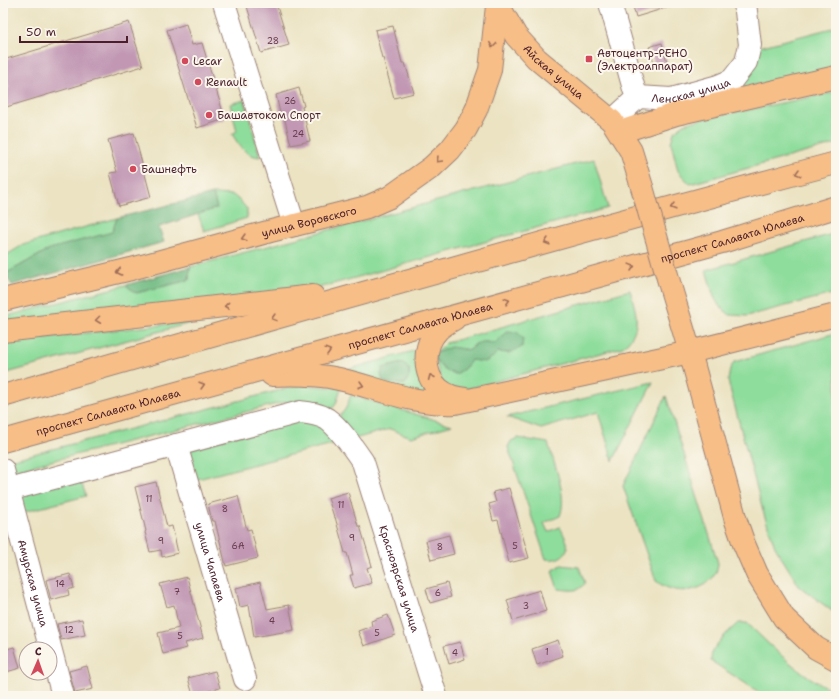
<svg xmlns="http://www.w3.org/2000/svg" width="839" height="699" viewBox="0 0 839 699" font-family="'Shantell Sans',sans-serif">
  <style>
    .green { fill: #8edd9c; stroke: #6c7e64; fill-rule: evenodd }
    .forest { fill: #72bc84; stroke: #5e6e58 }
    .building { fill: #c197b4 }
    .lines { fill: none; stroke-linecap: round; stroke-linejoin: round }
    .minor-casing { stroke: #9a8176; stroke-width: 24 }
    .major-casing { stroke: #9a8176; stroke-width: 24 }
    .minor { stroke: #fff; stroke-width: 22 }
    .major { stroke: #f7be87; stroke-width: 22 }
    .major-bridge-casing { stroke: #9a8176; stroke-width: 24; stroke-linecap: butt }
    .major-bridge { stroke: #f7be87; stroke-width: 22 }
    .oneway { stroke: #a06e59 }
    .poi-dot { fill: #d1495b; stroke: #fbf7ec; stroke-width: 1.5 }
    .labels { text-anchor: middle; stroke-width: 4; stroke-linejoin: round; paint-order: stroke }
    .number-label { font-size: 9px; fill: #683d4d }
    .poi-label { font-size: 11px; fill: #4a1f2b; stroke: #fbf7ec; text-anchor: start }
    .street-label { font-size: 11px; fill: #4a1f2b; stroke: #fbf7ec }
  </style>
  <rect width="100%" height="100%" fill="#fbf7ec"/>
  <filter id="ink" filterUnits="userSpaceOnUse"><feTurbulence type="fractalNoise" baseFrequency=".025" numOctaves="2"/><feDisplacementMap in="SourceGraphic" scale="8" xChannelSelector="R" yChannelSelector="G"/><feConvolveMatrix kernelMatrix="1 2 1 2 8 2 1 2 1" color-interpolation-filters="sRGB"/></filter>
  <filter id="wash" filterUnits="userSpaceOnUse"><feTurbulence type="fractalNoise" baseFrequency=".012" numOctaves="4" result="noise"/><feDisplacementMap in="SourceGraphic" scale="16" xChannelSelector="R" yChannelSelector="G"/><feGaussianBlur stdDeviation="0.9" result="paint"/><feColorMatrix in="noise" values="0 0 0 0 0 0 0 0 0 0 0 0 0 0 0 0 0 1.4 0 .05"/><feComposite in="paint" operator="in"/></filter>
  <g filter="url(#wash)">
    <rect width="100%" height="100%" fill="#ebe3c2"/>
    <path class="green" d="M836,27V69L710,94L755,48Z
      M836,92V144L690,184L678,171L671,142L674,132L684,124L698,120Z
      M245,100L260,157C245,156 239,145 232,134L237,131L230,104Z
      M594,159L608,208L300,293L3,322V317L126,285L136,293L189,280L190,267Z
      M213,194L233,195L241,202L247,209V218L204,231L198,214L217,208Z
      M117,218L113,232L50,249L5,274L3,265L8,254L23,245Z
      M836,233V293L747,316L730,315L719,306L714,297L706,270Z
      M630,290C636,312 643,329 623,347L456,392L443,386L434,356C441,368 443,371 456,374L465,368L471,360L493,357L498,352L509,353L498,340L494,344L488,342L475,344L470,350L465,349L436,353L446,343Z
      M198,321L3,374V342Z
      M836,333V614L799,586L775,547L763,511L728,381L730,369L734,362Z
      M417,350C422,357 417,367 419,376C420,382 425,388 429,393L428,397L423,398L339,375V372ZM403,363L409,369V376L405,384L388,383L383,381L381,374L383,368Z
      M653,382L613,461L598,412L541,429L507,417Z
      M300,385L341,388L336,404L330,411L305,402H285L19,469L13,471L9,462L14,459Z
      M351,395L452,425L411,437L390,429L354,439L338,419L346,408Z
      M666,396L718,563C718,566 717,570 716,572C708,590 683,595 666,587C663,586 659,583 656,581L623,486Z
      M310,418L340,442L190,481L181,449Z
      M518,438L548,443C554,464 568,496 560,516L544,523L548,532L560,527C562,531 565,537 567,542C570,555 557,561 546,559L508,447L511,441Z
      M81,481L86,496L20,513L13,491Z
      M561,565L579,567L585,583C578,593 570,590 558,589L552,571Z
      M738,623H747C776,651 799,675 836,692V696H765L711,661L712,651L723,637Z"/>
    <path class="forest" d="M213,194L217,208L159,227L164,242L12,285L5,274L50,249L112,232L117,218Z
      M190,267L189,280L136,293L126,285Z
      M507,331L517,332L523,338L522,347L509,353L498,352L493,357L485,362L471,360L465,368L456,374C444,371 441,368 434,356L436,353L451,347L470,350C477,341 484,340 494,344Z
      M403,363L409,369V376L405,384L388,383L383,381L381,374L383,368Z"/>
    <g id="blocks">
      <path class="building" d="M246,3H276L289,45L261,53Z
        M632,3H671L672,6L636,17Z
        M129,22L143,66L3,108V88H9L3,68V60Z
        M186,24L192,45L202,43L225,119L197,128L167,30Z
        M393,26L402,63H405L414,93L394,98L383,58H382L375,30Z
        M662,43L668,66L656,69L649,47Z
        M299,88L304,106L302,107L310,141L291,145L283,112L280,113L276,95Z
        M134,133L151,197L119,206L110,173L117,172L108,140Z
        M156,482L167,527L172,526L178,553L162,557L161,550L150,552L145,532L146,531L135,487Z
        M509,488L529,558L509,563L498,520L493,521L489,504L496,502L493,492Z
        M348,492L358,526H360L372,566L367,568L372,583L354,588L350,575H353L347,553H345L335,517H334L328,498Z
        M238,496L247,530L251,529L258,558L226,566L215,521H212L208,504Z
        M449,535L454,554L431,560L426,541Z
        M70,574L74,588L68,590L69,595L51,600L46,580Z
        M187,577L203,638L185,643L187,648L163,654L158,633L179,628L174,605L167,607L160,584Z
        M260,582L267,609L289,605L294,630L254,637L249,605L240,607L236,588Z
        M447,583L451,597L430,603L426,589Z
        M540,590L546,611L513,621L507,600Z
        M388,615L395,635L364,646L358,631L372,626L371,621Z
        M82,619L85,635L61,640L57,624Z
        M558,640L563,656L537,665L532,649Z
        M460,642L465,659L449,664L444,646Z
        M14,647L20,668L3,673V650Z
        M87,666L93,689L75,693L69,671Z
        M215,671L220,688L193,695L188,678Z"/>
    </g>
  </g>
  <g filter="url(#ink)">
    <use href="#blocks" fill-opacity="0" stroke="#9a8176" stroke-width="1"/>
    <g class="lines">
      <defs>
        <g id="minor">
          <path d="M224,3L294,225"/>
          <path d="M610,3L634,89L638,97"/>
          <path id="s1" d="M638,97L671,99L718,86L732,80L746,62L750,45L745,3"/>
          <path d="M612,121L638,97"/>
          <path id="s2" d="M176,445L245,679"/>
          <path id="s3" d="M3,470L63,696"/>
          <path id="s4" d="M9,490L300,412C309,413 319,414 327,419C340,428 354,449 363,462L436,696"/>
        </g>
        <g id="major">
          <path id="s5" d="M497,3L516,36L537,59L612,121L631,151L642,187"/>
          <path d="M620,132L676,114L836,77"/>
          <path d="M671,289L690,352L736,521L744,544L757,574L784,618L816,648L836,659"/>
          <path id="s6" d="M3,300L131,269L271,231L367,207L390,197L432,167L450,150L466,129L476,110L490,70L497,6"/>
          <path d="M454,319C449,322 443,325 438,330C423,345 422,374 439,389C446,395 456,398 465,399"/>
          <path d="M3,331L313,296"/>
          <path d="M272,375C295,374 317,374 339,379C378,388 414,405 455,403L690,352L836,315"/>
          <path d="M3,396C280,316 557,237 836,163"/>
          <path id="s7" d="M3,441L722,242L836,207"/>
        </g>
      </defs>
      <use href="#minor" class="minor-casing"/>
      <use href="#major" class="major-casing"/>
      <use href="#minor" class="minor"/>
      <use href="#major" class="major"/>
      <defs>
        <path id="major-bridge" d="M642,187L671,289"/>
      </defs>
      <use href="#major-bridge" class="major-bridge-casing"/>
      <use href="#major-bridge" class="major-bridge"/>
    </g>
    <defs><path id="oneway-chevron" d="M-2-3.5L2.5 0L-2 3.5" fill="none" stroke-width="1.6" stroke-linecap="round" stroke-linejoin="round"/></defs>
    <g class="oneway">
      <use href="#oneway-chevron" transform="translate(493 45) rotate(97)"/>
      <use href="#oneway-chevron" transform="translate(439 160) rotate(135)"/>
      <use href="#oneway-chevron" transform="translate(798 173) rotate(165)"/>
      <use href="#oneway-chevron" transform="translate(673 207) rotate(164)"/>
      <use href="#oneway-chevron" transform="translate(244 238) rotate(164)"/>
      <use href="#oneway-chevron" transform="translate(547 242) rotate(164)"/>
      <use href="#oneway-chevron" transform="translate(632 267) rotate(-15)"/>
      <use href="#oneway-chevron" transform="translate(119 272) rotate(167)"/>
      <use href="#oneway-chevron" transform="translate(507 301) rotate(-15)"/>
      <use href="#oneway-chevron" transform="translate(227 306) rotate(174)"/>
      <use href="#oneway-chevron" transform="translate(274 318) rotate(164)"/>
      <use href="#oneway-chevron" transform="translate(98 320) rotate(173)"/>
      <use href="#oneway-chevron" transform="translate(328 351) rotate(-15)"/>
      <use href="#oneway-chevron" transform="translate(431 377) rotate(-113)"/>
      <use href="#oneway-chevron" transform="translate(202 385) rotate(-16)"/>
      <use href="#oneway-chevron" transform="translate(361 385) rotate(16)"/>
    </g>
  </g>
  <g class="poi-dot">
    <rect x="585" y="55" width="8" height="8" rx="2"/>
    <circle cx="185" cy="61" r="4"/>
    <circle cx="198" cy="82" r="4"/>
    <circle cx="209" cy="115" r="4"/>
    <circle cx="133" cy="169" r="4"/>
  </g>
  <g class="labels">
    <g class="number-label">
      <text x="273" y="44">28</text>
      <text x="290" y="104">26</text>
      <text x="298" y="137">24</text>
      <text x="149" y="502">11</text>
      <text x="341" y="508">11</text>
      <text x="225" y="512">8</text>
      <text x="352" y="541">9</text>
      <text x="161" y="544">9</text>
      <text x="238" y="549">6А</text>
      <text x="515" y="549">5</text>
      <text x="440" y="550">8</text>
      <text x="60" y="587">14</text>
      <text x="177" y="595">7</text>
      <text x="438" y="596">6</text>
      <text x="526" y="609">3</text>
      <text x="272" y="624">4</text>
      <text x="69" y="633">12</text>
      <text x="377" y="636">5</text>
      <text x="180" y="639">5</text>
      <text x="547" y="655">1</text>
      <text x="455" y="656">4</text>
    </g>
    <g class="poi-label">
      <text x="597" y="57">Автоцентр-РЕНО<tspan x="597" dy="13">(Электроаппарат)</tspan></text>
      <text x="193" y="65">Lecar</text>
      <text x="206" y="86">Renault</text>
      <text x="217" y="119">Башавтоком Спорт</text>
      <text x="141" y="173">Башнефть</text>
    </g>
    <g class="street-label">
      <text dy="4" stroke="none"><textPath href="#s5" startOffset="90">Айская улица</textPath></text>
      <text dy="4" stroke="none"><textPath href="#s1" startOffset="54">Ленская улица</textPath></text>
      <text dy="4" stroke="none"><textPath href="#s6" startOffset="316">улица Воровского</textPath></text>
      <text dy="4" stroke="none"><textPath href="#s7" startOffset="757">проспект Салавата Юлаева</textPath></text>
      <text dy="4" stroke="none"><textPath href="#s7" startOffset="433">проспект Салавата Юлаева</textPath></text>
      <text dy="4" stroke="none"><textPath href="#s7" startOffset="109">проспект Салавата Юлаева</textPath></text>
      <text dy="4" stroke="none"><textPath href="#s2" startOffset="122">улица Чапаева</textPath></text>
      <text dy="4" stroke="none"><textPath href="#s4" startOffset="508">Красноярская улица</textPath></text>
      <text dy="4" stroke="none"><textPath href="#s3" startOffset="117">Амурская улица</textPath></text>
    </g>
  </g>
  <rect width="839" height="699" fill="none" stroke="#fbf7ec" stroke-width="16"/>
  <g transform="translate(38 661) rotate(2)"><circle r="19" fill="#fbf7ec" stroke="#b4a19f"/>
  <path d="M0-3L7 15L0 10L-7 15Z" fill="#d1495b"/>
  <text y="-6" font-size="11" font-weight="bold" text-anchor="middle" fill="#4a1f2b">С</text>
  </g>
  <path d="M20 36v6h107v-6" fill="none" stroke="#4a1f2b" stroke-width="2"/>
  <text x="26" y="36" font-size="12" fill="#4a1f2b" stroke="#fbf7ec" stroke-width="3" paint-order="stroke">50 m</text>
</svg>
